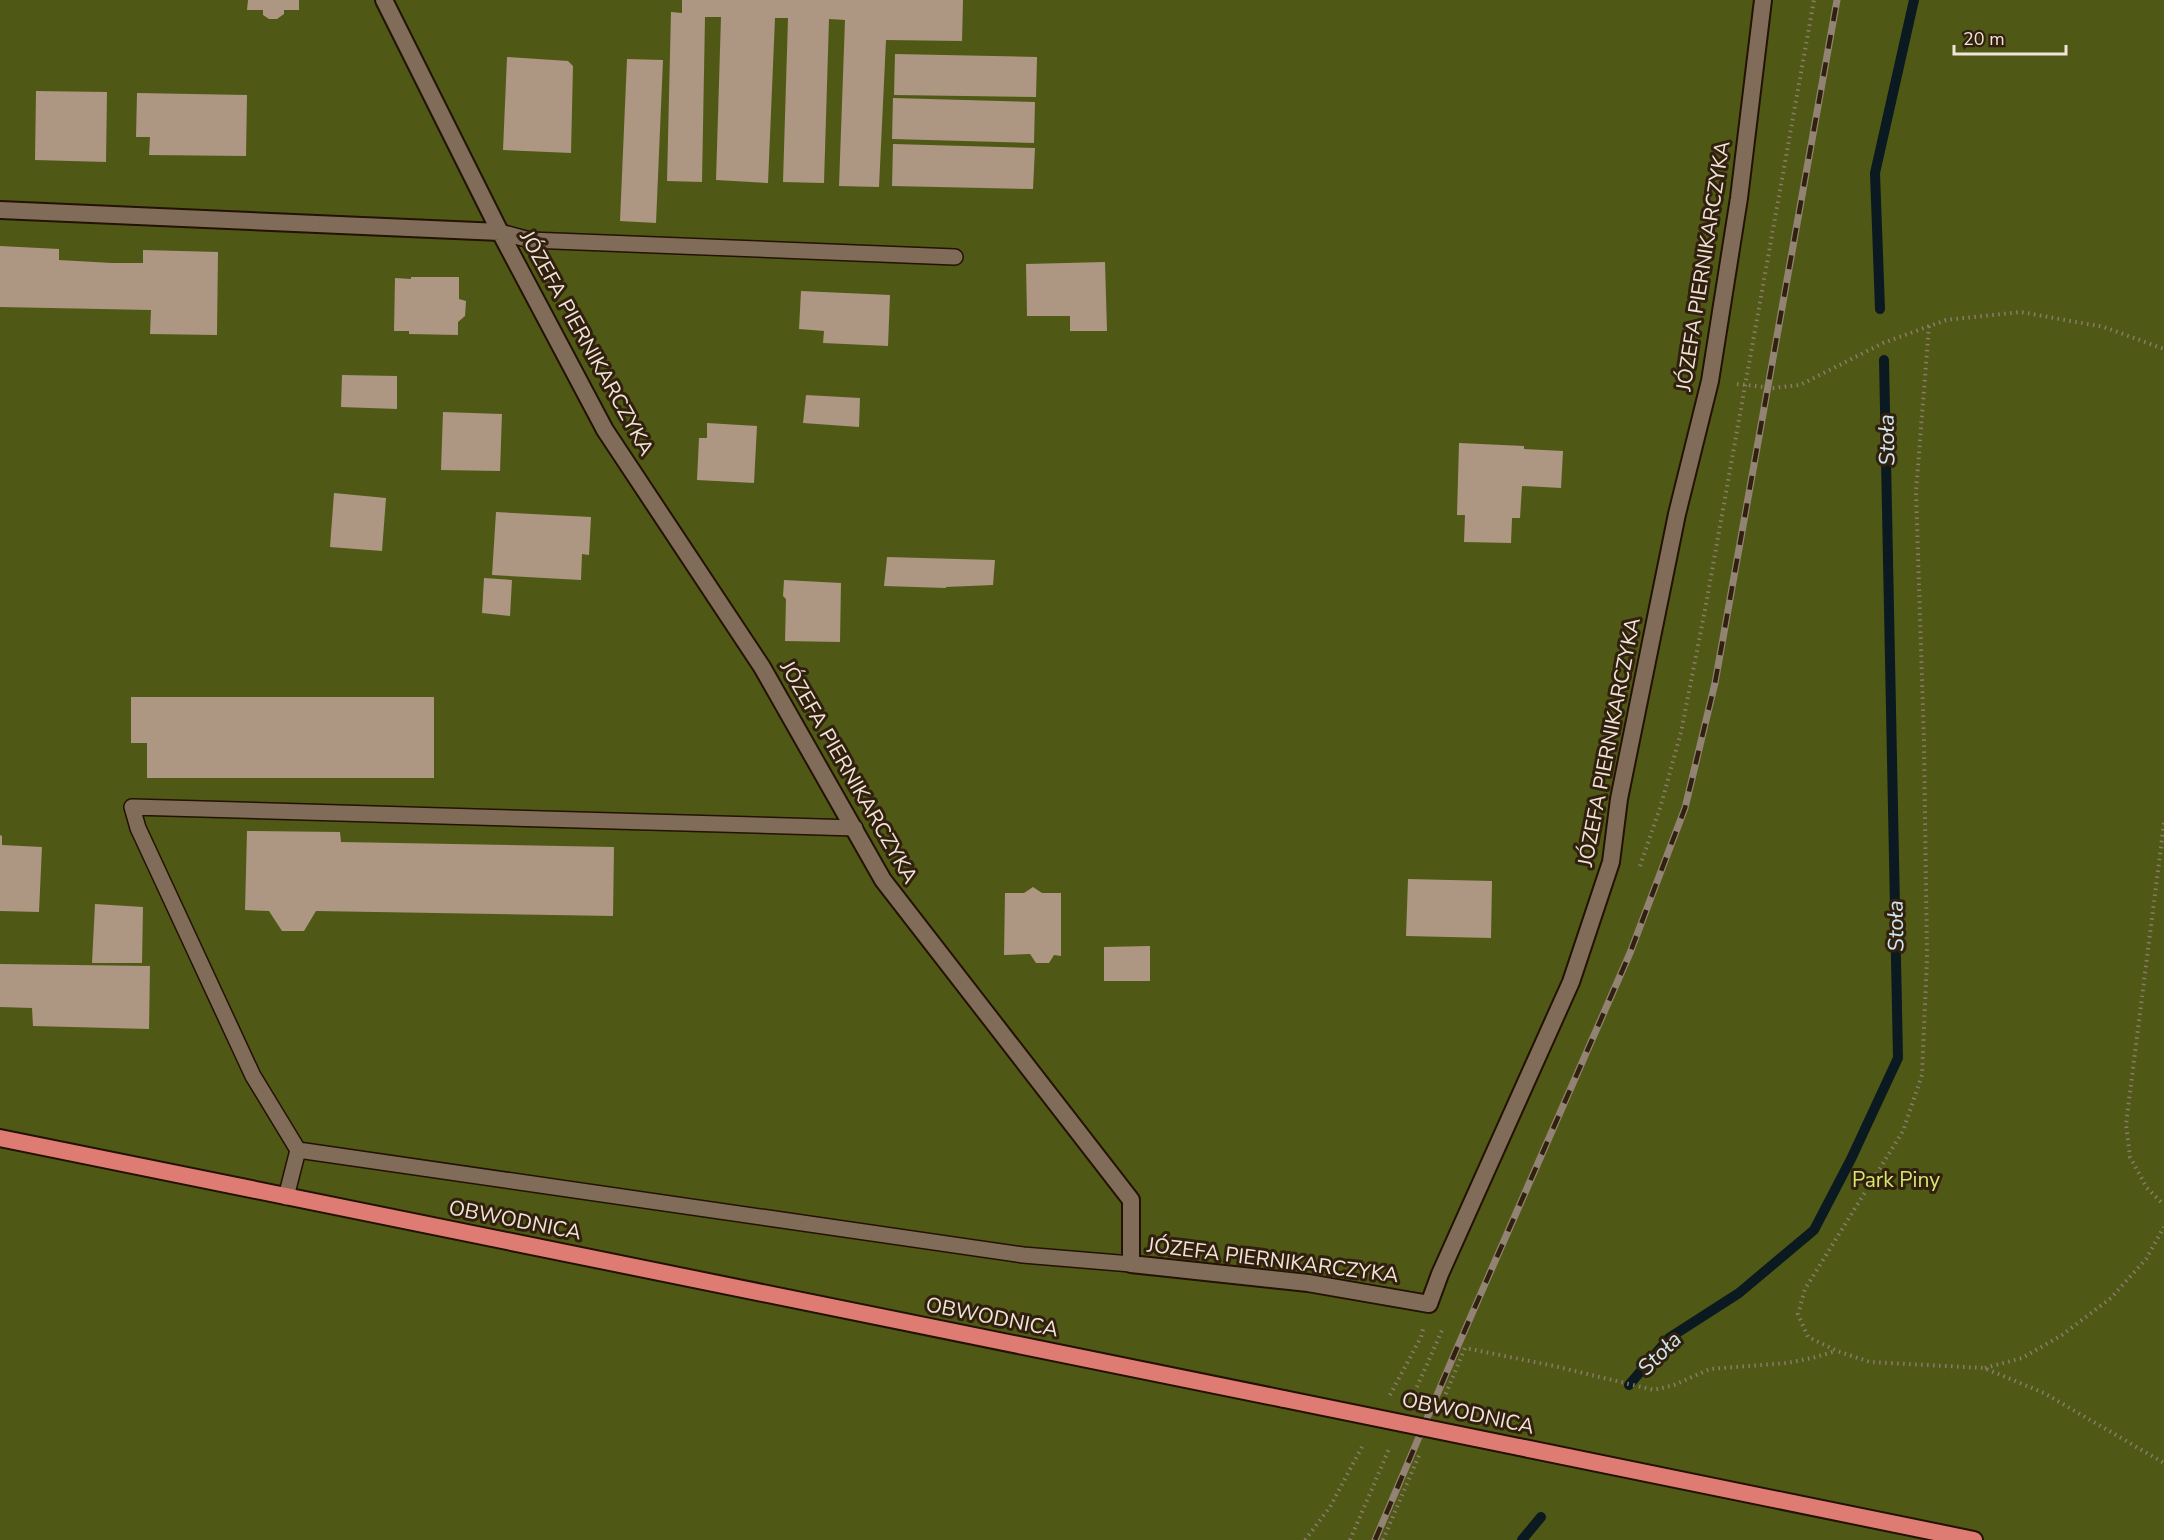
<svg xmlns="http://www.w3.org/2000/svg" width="2164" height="1540" viewBox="0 0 2164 1540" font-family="'Nunito Sans',sans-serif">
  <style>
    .green { fill: #4f5915 }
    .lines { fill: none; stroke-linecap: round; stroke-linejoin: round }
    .stream { stroke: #0b1a20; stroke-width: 10 }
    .building { fill: #ad9682 }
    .service-casing { stroke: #231203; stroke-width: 18 }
    .minor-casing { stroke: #231203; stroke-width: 20 }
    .trunk-casing { stroke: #231203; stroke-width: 20 }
    .path { stroke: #8b7b6d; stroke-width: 4; stroke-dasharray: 1.5 4.5; stroke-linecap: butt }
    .service { stroke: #816c59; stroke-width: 15 }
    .minor { stroke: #816c59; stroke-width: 16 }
    .trunk { stroke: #de7c74; stroke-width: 16 }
    .rail-casing { stroke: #938375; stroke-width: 7 }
    .rail { stroke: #32200f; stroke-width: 4.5; stroke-dasharray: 14; stroke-linecap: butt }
    .trunk-bridge-casing { stroke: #231203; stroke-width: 20; stroke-linecap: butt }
    .trunk-bridge { stroke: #de7c74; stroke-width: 16 }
    .labels { text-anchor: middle; stroke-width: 6; stroke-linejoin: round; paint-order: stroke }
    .street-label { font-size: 21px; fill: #f0e4d9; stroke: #32200f }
    .park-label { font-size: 21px; fill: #d3e86e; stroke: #32200f }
    .water-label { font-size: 22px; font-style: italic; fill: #cde6f0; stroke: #32200f }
  </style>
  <rect width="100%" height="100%" fill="#3d2a19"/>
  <path class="green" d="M0,0H2164V1540H0Z"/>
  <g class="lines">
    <path class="stream" d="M1880,309L1875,173L1914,0
      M1629,1385L1669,1338L1739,1293L1814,1230L1851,1159L1898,1058L1884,360
      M1522,1540L1541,1517"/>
  </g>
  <path class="building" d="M248,0H299V10H284V14L277,19H269L263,15V10H247Z
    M682,0H963L962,41L886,40L879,187L839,186L845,20L829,19L824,183L783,182L788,18H775L768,183L716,180L721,17H705L702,182L667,181L671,12L682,13Z
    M895,54L1037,57L1036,97L894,95Z
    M507,57L568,61L573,66L571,153L503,150Z
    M627,59L663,60L656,223L620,221Z
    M36,91L107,92L106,162L35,160Z
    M137,93L247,95L246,156L149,155L150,137H136Z
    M893,98L1035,102L1034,143L892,139Z
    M893,144L1035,148L1033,189L892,186Z
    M0,246L59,249V260L112,263H143V250L218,252L217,335L150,334L151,310L0,307Z
    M1105,262L1107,331H1070V316H1027L1026,264Z
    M411,277H459V299L466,301L465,316L458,322V335L409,334V331H394L395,278L411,279Z
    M801,291L890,295L888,346L823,343L824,331L799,329Z
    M342,375L397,376V409L341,407Z
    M806,395L860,398L859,427L803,423Z
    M443,412L502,414L500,471L441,470Z
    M707,423L757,426L754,483L697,480L699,438H707Z
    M1459,443L1524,446V449L1563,451L1561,488L1522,486L1520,518H1512L1511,543L1464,542L1465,515H1457Z
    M334,493L386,498L382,551L330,547Z
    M496,512L591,517L589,555L582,554L581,580L492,575Z
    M887,557L995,560L993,585L946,587V588L884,586Z
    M484,578L512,580L510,616L482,613Z
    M784,580L841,583L840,642L785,641L786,599L783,596Z
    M131,697H434V778H147V743H131Z
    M247,831L340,832L341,842L614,847L613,916L316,911L304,931H282L269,911L245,910Z
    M0,835L2,836V845L42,847L39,912L0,911Z
    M1408,879L1492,881L1491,938L1406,936Z
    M1033,887L1042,893H1061V956L1054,955L1049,963H1036L1030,954L1004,955L1005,893H1024Z
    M95,904L143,907L142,963H92Z
    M1150,946V981H1104V947Z
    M0,964L150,966L149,1029L33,1026L32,1008L0,1007Z"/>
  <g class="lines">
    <defs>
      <path id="service" d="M500,232L530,240L955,257
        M298,1150L253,1076L138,828L132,807L855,828
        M286,1197L298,1150L1023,1255L1131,1264"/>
      <path id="minor" d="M384,0L500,232L605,430L762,667L883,880L1131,1200V1264L1308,1283L1429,1304L1440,1274L1571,982L1611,862L1619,799L1677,514L1710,381L1739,198L1763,0
        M0,210L500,232"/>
      <path id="trunk" d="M0,1138L1284,1399
        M1519,1447L1974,1540"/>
    </defs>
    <use href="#service" class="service-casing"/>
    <use href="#minor" class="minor-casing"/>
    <use href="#trunk" class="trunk-casing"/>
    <path class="path" d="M1929,326L1916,492L1924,741L1927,958L1922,1075L1903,1131L1805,1289L1798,1314L1808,1337L1837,1351L1870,1362L1984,1368L2044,1393L2164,1463
      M1737,384L1773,388L1800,385L1883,343L1946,320L2021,312L2104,327L2164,349
      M2164,823L2126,1124L2130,1157L2147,1188L2164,1205
      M1640,866L1661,805L1681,732L1705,610L1814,0
      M1985,1368L2022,1358L2062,1335L2111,1298L2146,1259L2164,1227
      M1390,1395L1421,1337L1423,1329
      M1412,1398L1443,1328
      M1441,1405L1465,1348L1554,1366L1654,1390L1674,1385L1710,1369L1787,1363L1812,1358L1836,1351
      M1305,1540L1330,1507L1364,1443
      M1350,1540L1389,1449
      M1383,1540L1420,1453"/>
    <use href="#service" class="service"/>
    <use href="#minor" class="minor"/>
    <use href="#trunk" class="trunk"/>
    <defs>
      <path id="rail" d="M1375,1540L1457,1348L1630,953L1685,808L1715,683L1837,0"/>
    </defs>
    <use href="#rail" class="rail-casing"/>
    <use href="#rail" class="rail"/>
    <defs>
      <path id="trunk-bridge" d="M1284,1399L1519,1447"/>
    </defs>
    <use href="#trunk-bridge" class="trunk-bridge-casing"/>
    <use href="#trunk-bridge" class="trunk-bridge"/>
  </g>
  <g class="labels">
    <g class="street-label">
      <text transform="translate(1703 266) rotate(-81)" y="7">JÓZEFA PIERNIKARCZYKA</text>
      <text transform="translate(587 343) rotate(61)" y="7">JÓZEFA PIERNIKARCZYKA</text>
      <text transform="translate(1609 742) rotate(-79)" y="7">JÓZEFA PIERNIKARCZYKA</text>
      <text transform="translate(849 772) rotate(60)" y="7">JÓZEFA PIERNIKARCZYKA</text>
      <text transform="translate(515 1220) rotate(11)" y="7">OBWODNICA</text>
      <text transform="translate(1273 1260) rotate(7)" y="7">JÓZEFA PIERNIKARCZYKA</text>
      <text transform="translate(992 1317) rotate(11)" y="7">OBWODNICA</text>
      <text transform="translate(1468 1413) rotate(12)" y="7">OBWODNICA</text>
    </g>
    <g class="park-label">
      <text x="1896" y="1187">Park Piny</text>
    </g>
    <g class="water-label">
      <text transform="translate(1886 440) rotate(-91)" y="8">Stoła</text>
      <text transform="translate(1895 926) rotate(-91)" y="8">Stoła</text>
      <text transform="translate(1659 1353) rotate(-45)" y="8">Stoła</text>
    </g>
  </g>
  <path d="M1954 45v9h112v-9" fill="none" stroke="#f0e4d9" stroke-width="3"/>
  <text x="1963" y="45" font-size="18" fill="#f0e4d9" stroke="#32200f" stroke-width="4.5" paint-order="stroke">20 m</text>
</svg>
